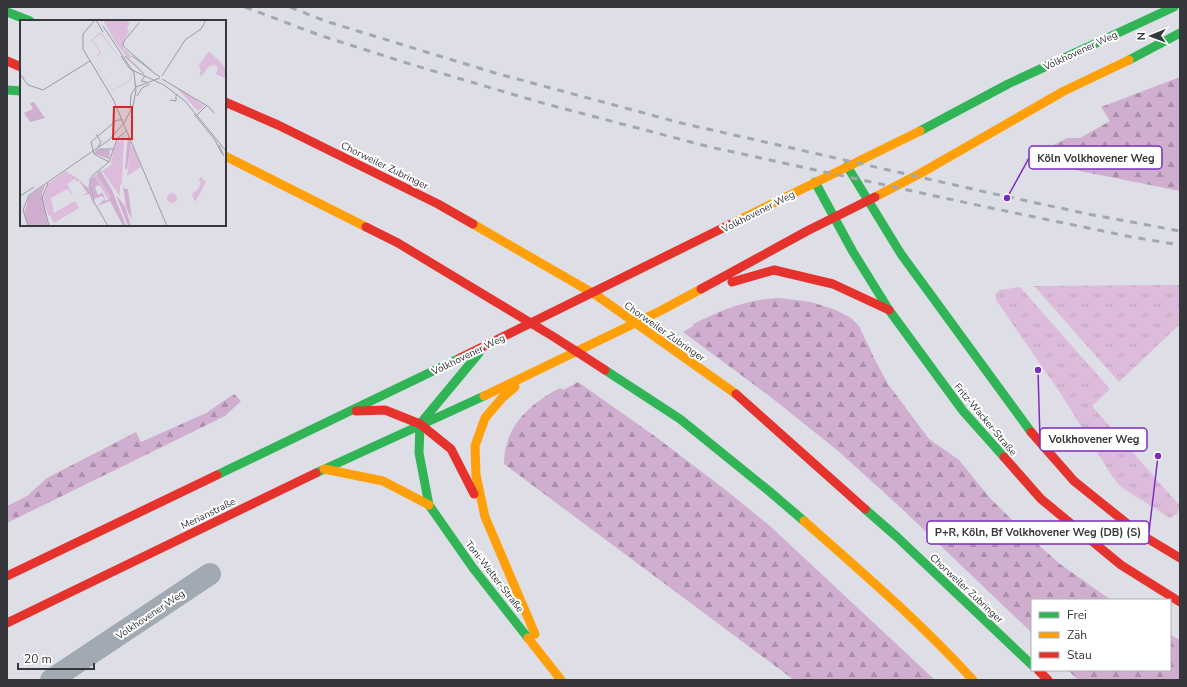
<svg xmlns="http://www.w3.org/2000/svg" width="1187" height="687" viewBox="0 0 1187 687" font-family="'Nunito Sans',sans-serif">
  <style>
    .grass { fill: url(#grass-tufts) }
    .forest { fill: url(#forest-firs) }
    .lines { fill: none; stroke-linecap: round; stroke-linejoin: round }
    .street { stroke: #a1aab2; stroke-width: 22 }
    .fast { stroke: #30b455; stroke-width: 9 }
    .slow { stroke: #ff9f0a; stroke-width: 9 }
    .jam { stroke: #e5322d; stroke-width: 9 }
    .rail { stroke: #a2a8af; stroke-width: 3; stroke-dasharray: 7 7; stroke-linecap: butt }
    .labels { text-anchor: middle; stroke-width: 4; stroke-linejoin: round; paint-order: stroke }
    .street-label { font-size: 10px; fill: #35373b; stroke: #fff }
    .inset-road { fill: none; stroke: #9a9ca2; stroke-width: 1 }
    .view { fill: #d62828; fill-opacity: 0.15; stroke: #d62828; stroke-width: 2 }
    .inset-edge { fill: none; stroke: #35373b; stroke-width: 2 }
    .leader { fill: none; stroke: #7b2cbf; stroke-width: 1.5 }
    .callout-dot { fill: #7b2cbf; stroke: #fff; stroke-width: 1.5 }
    .callout { fill: #fff; stroke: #7b2cbf; stroke-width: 1.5 }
    .callout-label { font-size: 11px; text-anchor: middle; font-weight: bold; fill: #35373b }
  </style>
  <defs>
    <pattern id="grass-tufts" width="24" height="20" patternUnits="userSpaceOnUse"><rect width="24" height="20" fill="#dcbcda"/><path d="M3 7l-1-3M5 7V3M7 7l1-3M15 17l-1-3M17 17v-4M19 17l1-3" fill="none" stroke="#bda2bc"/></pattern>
    <pattern id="forest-firs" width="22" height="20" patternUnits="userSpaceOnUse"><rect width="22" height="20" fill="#d0aecf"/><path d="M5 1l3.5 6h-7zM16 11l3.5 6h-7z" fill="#aa8ea9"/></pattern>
  </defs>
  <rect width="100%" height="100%" fill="#dedfe6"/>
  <path class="grass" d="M1180,285V324L1119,382L1034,286Z
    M1020,287L1110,389L1092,406L1180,506L1177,514L1170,518L1121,487L1112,476L1061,394L996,300L995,294L1000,290Z"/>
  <path class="forest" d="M1180,77V191L1025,160L1067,138H1080L1110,121L1101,107Z
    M780,298L811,302L836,310L851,318L859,326L876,362L888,384L929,439L959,460L990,498L1024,532L1060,564L1111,600H1032V633L900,507L837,450L768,395L683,332L693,326V324C722,310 747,299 780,298Z
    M578,382L656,437L727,491L770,526L935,680H794L504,464C504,427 529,404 560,388L563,390Z
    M234,394L241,401L225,416L7,523V506L27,496L47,478L136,432L141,442L206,413Z
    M1170,635L1180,640V680H1078L1068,670H1170Z"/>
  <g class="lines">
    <path class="street" d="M51,680L210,574"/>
    <path class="fast" d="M7,12L30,21
      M1129,60L1180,33
      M7,90L21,91
      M920,131L1008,84L1174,7
      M847,166L901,254L1031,432
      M815,182L853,252L889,310L963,411L1004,457
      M479,353L420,424L419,453L429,505L473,568L528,638
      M605,370L680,419L769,491L804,521
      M316,473L484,396
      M217,475L460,358
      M865,509L897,537L1032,665"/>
    <path class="slow" d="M225,156L366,227
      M875,197L921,173L1064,91L1129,60
      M735,222L920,131
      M473,224L596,295L736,394
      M515,387L502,398L485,418L475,446L476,475L485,517L535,634
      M484,396L662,310L701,289
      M324,469L383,481L429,505
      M804,521C862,572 921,623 973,680
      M528,638L561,680"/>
    <path class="jam" d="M7,61L21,67
      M225,102L278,125L438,204L473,224
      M366,227L398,243L554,337L605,370
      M732,282L774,270L833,284L889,310
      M701,289L807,231L875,197
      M460,358L735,222
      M736,394L865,509
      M356,411L385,410L420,424L451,449L474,494
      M1031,432L1074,481L1140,534L1180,558
      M1004,457L1041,499L1121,565L1180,602
      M7,576L217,475
      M7,623L316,473
      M1038,670L1048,680"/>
    <path class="rail" d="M245,7L319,35L413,65L546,104L710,147L986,207L1132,237L1180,245
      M290,7L325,21L495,73L681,123L990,193L1088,214L1180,231"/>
  </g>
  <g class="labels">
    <g class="street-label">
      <text transform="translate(1080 50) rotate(-25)" y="4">Volkhovener Weg</text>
      <text transform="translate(385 165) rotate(26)" y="4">Chorweiler Zubringer</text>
      <text transform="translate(758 211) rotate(-27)" y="4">Volkhovener Weg</text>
      <text transform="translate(665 331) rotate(35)" y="4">Chorweiler Zubringer</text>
      <text transform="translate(468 354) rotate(-26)" y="4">Volkhovener Weg</text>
      <text transform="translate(986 419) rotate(50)" y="4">Fritz-Wacker-Straße</text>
      <text transform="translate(208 513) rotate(-26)" y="4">Merianstraße</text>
      <text transform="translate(495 576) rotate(52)" y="4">Toni-Welter-Straße</text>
      <text transform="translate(967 588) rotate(43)" y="4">Chorweiler Zubringer</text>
      <text transform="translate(150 614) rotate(-34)" y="4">Volkhovener Weg</text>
    </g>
  </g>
  <g transform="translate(20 20)">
    <rect width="206" height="206" fill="#dedfe6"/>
    <path d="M83,0H86L100,22L110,11L103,22V28L112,36L109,39L125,51L111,42L96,23ZM81,12L109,51L112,59L93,71L78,49L75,44L93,70L111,59L109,51L81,14L72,20L81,32L78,37L77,35L80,32L71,20ZM155,66L183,85V87L178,91ZM104,114L102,164L100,165L91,142L96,121L97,120L100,122Z" fill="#dcbcda"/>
    <path d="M14,82L25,98L10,102L4,93L13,89L10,83ZM108,115L111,123L107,149H105ZM78,129L90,130L89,139L73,133ZM80,150L92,170L106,206H103L90,181L77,186L85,179L82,176L74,179L71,160ZM74,156L91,177L86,181L81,169L82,173L78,175L75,167L78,165L81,167ZM71,153L69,160L74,185L69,174L61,176L67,173L59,160L68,168ZM25,165L22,173L28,206H8L4,194L9,176ZM103,166L105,169H108L112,200L106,187ZM96,175L105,186L111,206H108Z" fill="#d0aecf" fill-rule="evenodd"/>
    <path d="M85,0H106L110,3L107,8L109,11L101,22ZM189,31L206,48V59L196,54L198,47L194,45L189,46L181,57L180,53L178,55L181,51L179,45ZM46,151L60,160L57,162L55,159L47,164L54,176L47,169L31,178L34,193L29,196L23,180L28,164ZM181,157L186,162L175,182L172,174L178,169L181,162L178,160Z" fill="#dcbcda"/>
    <path d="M110,127H113L121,147L107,156ZM92,139H100V176L82,151L91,145ZM77,154L91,177L88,179L74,156ZM147 178a5 5 0 1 1 10 0a5 5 0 1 1-10 0ZM55,181L59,188L34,203L30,195Z" fill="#dcbcda"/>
    <path class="inset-road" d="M75,0L63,14V29L93,79L147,206M76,0L83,12M101,36L110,49L144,65L165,81L206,131M105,36L124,54M112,36L131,50L103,26L104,21L119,3M130,50L140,57M0,54L8,65L23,70L70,41M125,56L121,61L127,62M142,56L165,20L181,9L186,0M142,59L189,87L194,93M117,76L122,68L130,64M150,80L156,81V75M110,88L111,75L116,67L140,58M174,94L195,120L202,134M177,95L187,85M76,114L81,122L78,127M199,125L204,136M79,129H93M89,142L74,134L71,122L97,100H102M28,163L22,178L29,206M0,176L14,167M8,206L3,190L9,175L89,120L104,103L113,86L116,70L114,53L83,6M88,206L74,182L70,161L73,155L89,142L97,119L107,110"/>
    <path class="view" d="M94,87H112V119H93Z"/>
    <rect width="206" height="206" class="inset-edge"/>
  </g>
  <path class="leader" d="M1007 198L1029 158M1038 370L1040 440M1158 456L1149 532"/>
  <g class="callout-dot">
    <circle cx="1007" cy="198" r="4"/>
    <circle cx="1038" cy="370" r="4"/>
    <circle cx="1158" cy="456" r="4"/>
  </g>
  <g class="callout">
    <rect x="1029" y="146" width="133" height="23" rx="4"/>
    <rect x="1040" y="428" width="107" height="23" rx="4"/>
    <rect x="927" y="521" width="222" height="23" rx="4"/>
  </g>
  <g class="callout-label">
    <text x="1096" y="162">Köln Volkhovener Weg</text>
    <text x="1094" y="443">Volkhovener Weg</text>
    <text x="1038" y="536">P+R, Köln, Bf Volkhovener Weg (DB) (S)</text>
  </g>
  <rect width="1187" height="687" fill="none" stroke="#35373b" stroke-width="16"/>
  <rect x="1031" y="599" width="140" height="72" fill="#ffffff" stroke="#aeafb1"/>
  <rect x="1039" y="612" width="20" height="6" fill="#30b455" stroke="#aeafb1"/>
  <text x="1067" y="619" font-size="12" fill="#35373b">Frei</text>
  <rect x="1039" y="632" width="20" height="6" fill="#ff9f0a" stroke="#aeafb1"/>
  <text x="1067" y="639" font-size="12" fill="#35373b">Zäh</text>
  <rect x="1039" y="652" width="20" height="6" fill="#e5322d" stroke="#aeafb1"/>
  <text x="1067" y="659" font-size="12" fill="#35373b">Stau</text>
  <g transform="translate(1151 36) rotate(269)" stroke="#ffffff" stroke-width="3" paint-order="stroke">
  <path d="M0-3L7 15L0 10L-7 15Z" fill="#35373b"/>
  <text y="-6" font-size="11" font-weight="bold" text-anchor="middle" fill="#35373b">N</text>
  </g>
  <path d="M18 663v6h76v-6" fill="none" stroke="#35373b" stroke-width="2"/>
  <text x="24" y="663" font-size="12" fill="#35373b" stroke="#ffffff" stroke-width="3" paint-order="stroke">20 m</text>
</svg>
